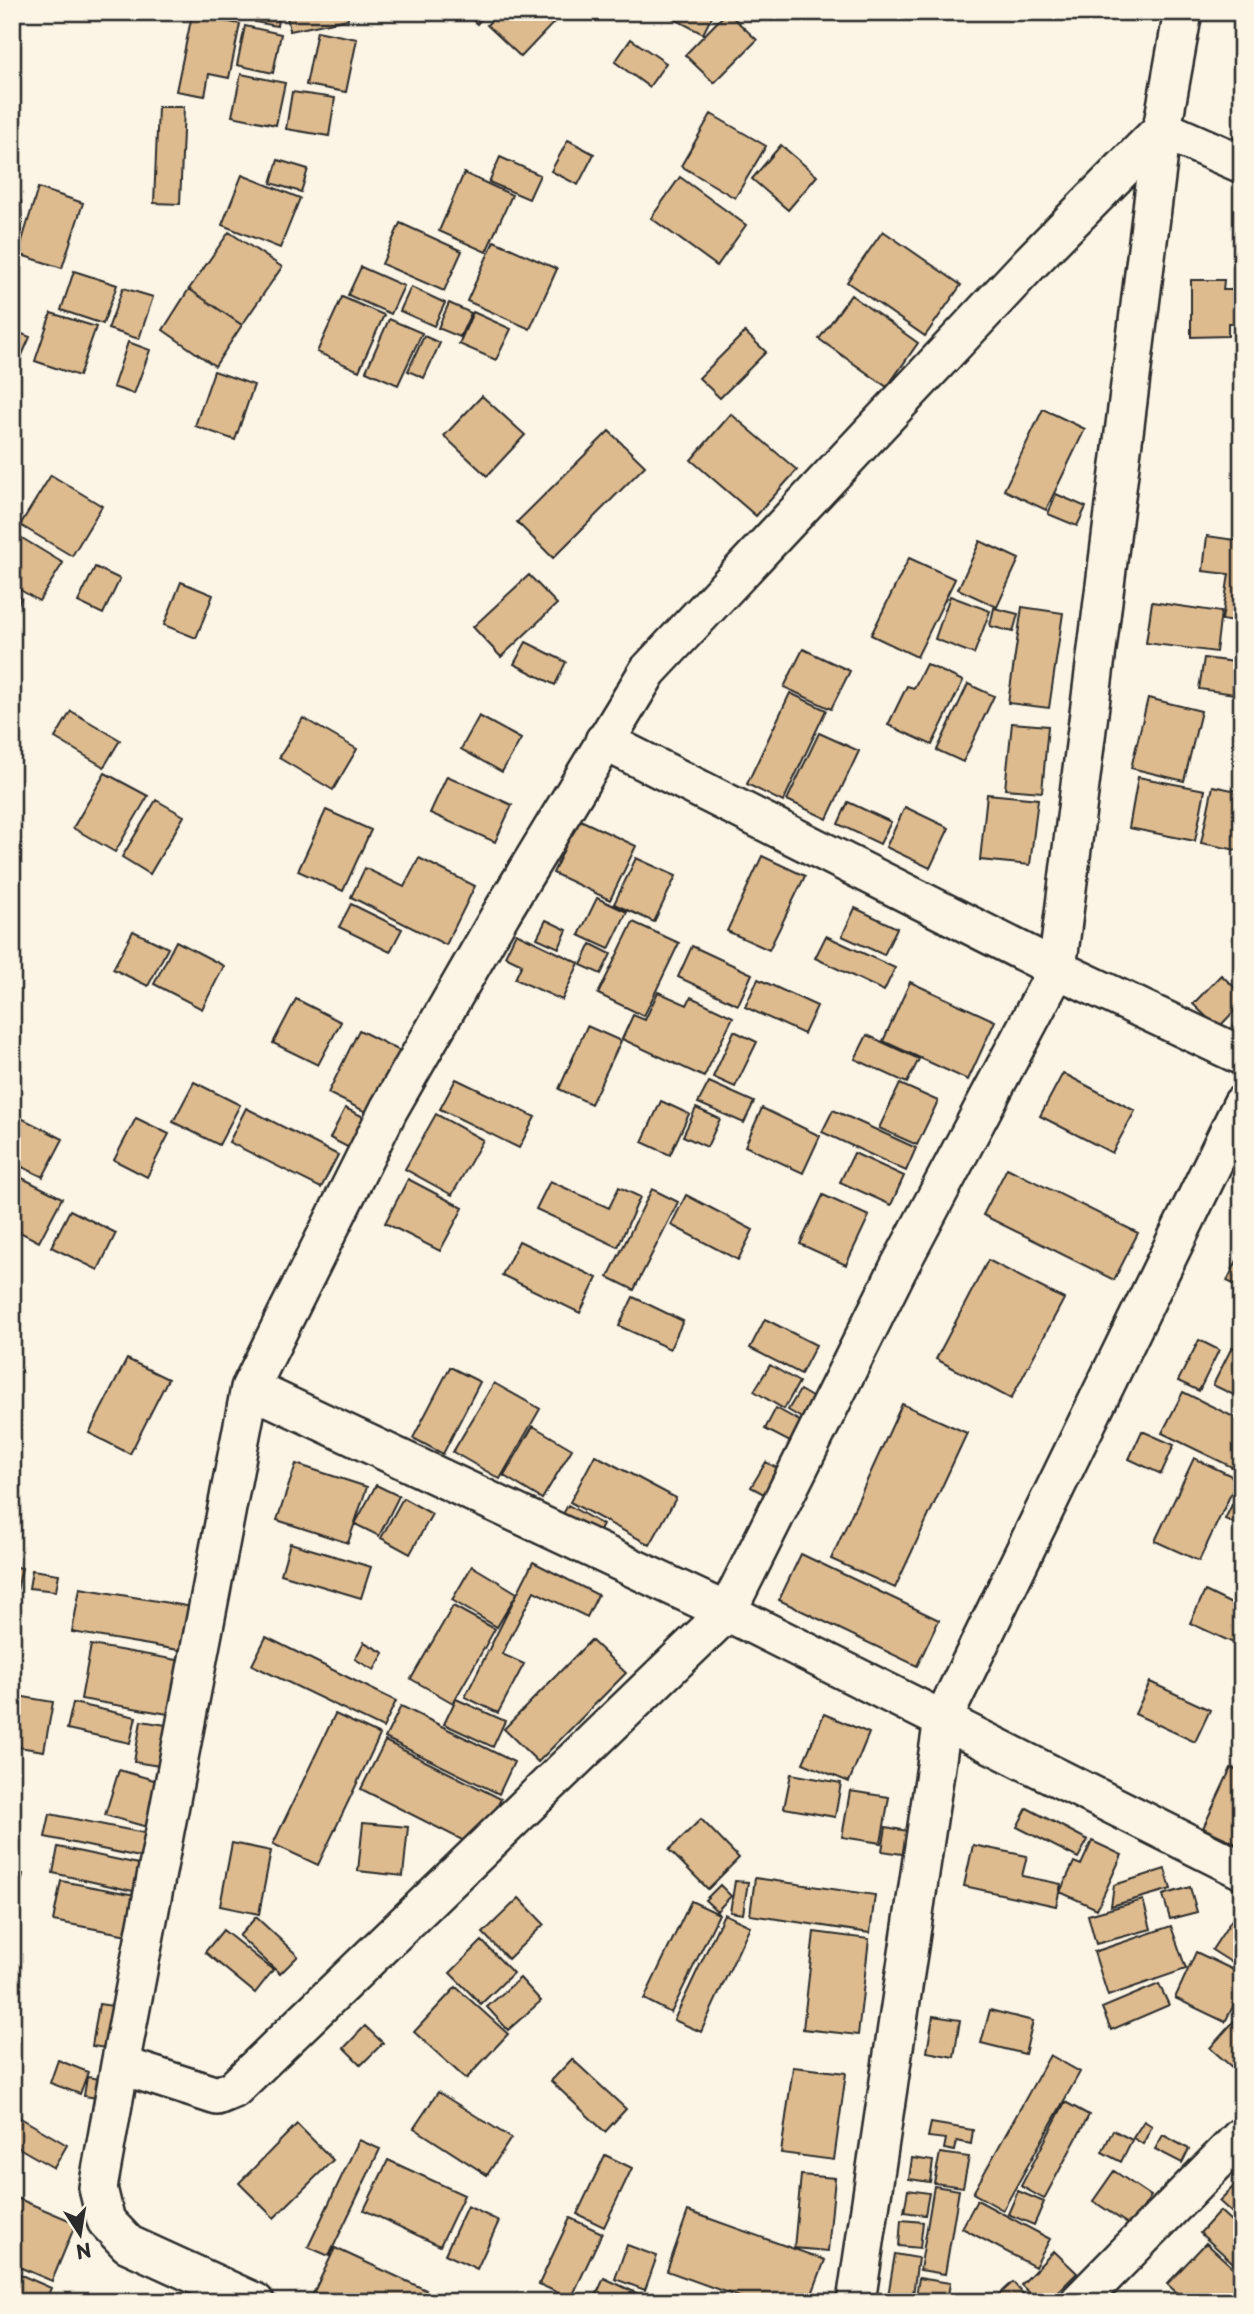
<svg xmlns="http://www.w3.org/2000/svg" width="1254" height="2314" viewBox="0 0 1254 2314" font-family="'Playpen Sans',sans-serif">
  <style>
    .building { fill: #ddbb8f; stroke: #2b2b2b; stroke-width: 2 }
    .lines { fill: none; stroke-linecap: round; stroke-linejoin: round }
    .street-casing { stroke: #2b2b2b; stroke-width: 42 }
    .street { stroke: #fcf5e5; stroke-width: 37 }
  </style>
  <rect width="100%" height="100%" fill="#fcf5e5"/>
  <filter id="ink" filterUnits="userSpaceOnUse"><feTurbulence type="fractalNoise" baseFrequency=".0143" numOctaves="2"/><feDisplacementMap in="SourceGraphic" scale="14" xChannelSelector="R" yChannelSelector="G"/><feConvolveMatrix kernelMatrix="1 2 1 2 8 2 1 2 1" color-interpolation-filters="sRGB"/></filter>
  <g filter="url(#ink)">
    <path class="building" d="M257,12H279L277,26L255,22Z
      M286,12H347L348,19L290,31Z
      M464,12H487L477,24Z
      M499,12H559L561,15L521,57L487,25Z
      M668,12H714L703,34L667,15Z
      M727,12L757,40L714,83L685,55Z
      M192,15L240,24L229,78L209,74L205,96L176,91Z
      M245,26L281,34L273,73L237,65Z
      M317,31L357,39L346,92L306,85Z
      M631,39L666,63L649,87L615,62Z
      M241,74L285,83L276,125L232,116Z
      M292,92L335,98L329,136L286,129Z
      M158,107H184L180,204L154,203Z
      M711,114L766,146L735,198L681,166Z
      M568,140L594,154L578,185L551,171Z
      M781,145L817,176L788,210L752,179Z
      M500,157L540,175L529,199L489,182Z
      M278,160L308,169L301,192L271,183Z
      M464,173L512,195L486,252L439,231Z
      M242,175L300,198L280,248L222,225Z
      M680,177L746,225L717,266L651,218Z
      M38,188L83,203L62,268L18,254Z
      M12,201H21L22,225H12Z
      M400,223L462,251L444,291L382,264Z
      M883,231L961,285L925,336L847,282Z
      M229,232L282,267L242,325L189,289Z
      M12,234H17L12,294Z
      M494,241L557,269L530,329L467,301Z
      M361,267L404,286L391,314L348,295Z
      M74,271L117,285L103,324L61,310Z
      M1191,280H1224L1223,290H1242V323H1228V336L1191,337Z
      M411,287L445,303L434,326L400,311Z
      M123,288L153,297L139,339L108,329Z
      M189,289L242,325L215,366L163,330Z
      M851,295L918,343L887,387L819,339Z
      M342,297L384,315L359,371L317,352Z
      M449,303L471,313L460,337L438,328Z
      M473,312L511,329L496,360L459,344Z
      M51,313L96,327L79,376L35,361Z
      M389,319L422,333L398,385L366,371Z
      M12,330L30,337L12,378Z
      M745,332L766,352L720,398L699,378Z
      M424,336L440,343L424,378L408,371Z
      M128,342L150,350L134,394L113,387Z
      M214,371L254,385L235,440L195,426Z
      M482,396L525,435L487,476L444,436Z
      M1043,409L1085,429L1046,510L1004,490Z
      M731,414L797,470L756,516L691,460Z
      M609,431L645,466L553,558L517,522Z
      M51,475L102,506L72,556L20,525Z
      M1056,494L1086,507L1077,526L1048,514Z
      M12,532L63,563L39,601L12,585Z
      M1207,536L1242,541V645L1236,644L1239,623L1222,620L1229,574L1203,571Z
      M980,541L1019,559L997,607L958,589Z
      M909,558L955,579L917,657L871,635Z
      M95,567L120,579L103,614L78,602Z
      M529,575L557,604L501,657L473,627Z
      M181,582L213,595L196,638L164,625Z
      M12,594L21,598L12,616Z
      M950,596L990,611L974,654L935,639Z
      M1152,602L1221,612L1216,652L1146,643Z
      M1022,607L1063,613L1049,708L1008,703Z
      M994,608L1018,614L1013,632L990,626Z
      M526,642L566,662L555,685L514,664Z
      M803,649L850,671L831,709L784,687Z
      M1204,658L1242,663V695L1199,689Z
      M926,664L963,681L932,745L888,725L907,686L914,688Z
      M968,684L994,696L963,762L937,750Z
      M790,693L826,710L783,802L747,784Z
      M1148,698L1201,711L1184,781L1131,768Z
      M71,711L120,740L104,767L55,738Z
      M479,716L521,739L502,772L461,749Z
      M303,718L357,749L333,790L279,758Z
      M1012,723L1048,726L1042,792L1005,789Z
      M819,733L859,751L827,819L787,800Z
      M105,773L148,796L115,852L73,828Z
      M447,776L512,805L495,842L430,813Z
      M1138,777L1205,790L1195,841L1129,828Z
      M1213,786L1242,792V851L1201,843Z
      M987,794L1038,799L1030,865L980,860Z
      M156,800L184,816L150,874L122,857Z
      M848,802L891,822L880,844L838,824Z
      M905,807L949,828L930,868L886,847Z
      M326,810L371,830L343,891L298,871Z
      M578,819L636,846L610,900L553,873Z
      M762,856L805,876L769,950L727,931Z
      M419,858L475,886L446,945L351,897L365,868L404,887Z
      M636,858L676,876L654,922L614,904Z
      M597,898L627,912L609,949L579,935Z
      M351,904L402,929L390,952L339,927Z
      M855,908L897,928L884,955L842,936Z
      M546,920L567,930L559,948L537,938Z
      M633,922L679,943L644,1016L598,994Z
      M133,931L168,948L148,986L113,969Z
      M516,933L579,963L562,1000L515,979L522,964L505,956Z
      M826,936L895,968L884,991L815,958Z
      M176,941L224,966L202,1009L154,984Z
      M591,944L611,954L601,974L581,965Z
      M692,946L752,974L738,1005L678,977Z
      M1221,975L1242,994V1003L1218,1028L1193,1004Z
      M758,979L817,1006L804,1034L745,1007Z
      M910,982L995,1021L968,1080L883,1041Z
      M658,992L687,1005L691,997L733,1017L704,1077L622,1039L633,1015L645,1020Z
      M296,999L341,1022L318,1065L273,1043Z
      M1242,1015V1039L1230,1031Z
      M587,1026L621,1041L591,1104L559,1089Z
      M359,1030L404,1053L372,1115L328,1093Z
      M734,1031L757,1042L735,1087L713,1077Z
      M867,1035L919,1059L907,1083L855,1059Z
      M1063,1073L1135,1111L1112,1153L1040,1116Z
      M456,1079L535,1117L519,1148L440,1109Z
      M194,1082L240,1105L219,1145L173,1122Z
      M709,1082L754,1102L744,1123L698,1103Z
      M900,1084L938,1101L917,1145L879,1128Z
      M661,1101L689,1114L670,1155L642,1142Z
      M246,1108L338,1155L321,1188L229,1142Z
      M345,1108L368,1119L353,1150L330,1138Z
      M696,1108L720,1119L707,1147L683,1136Z
      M762,1108L820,1136L803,1173L745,1146Z
      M833,1110L916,1148L906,1171L822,1132Z
      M436,1114L483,1140L452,1195L405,1169Z
      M19,1117L63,1139L43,1177L12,1162V1130Z
      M136,1118L169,1134L147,1177L114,1160Z
      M854,1153L904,1176L891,1205L840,1182Z
      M1007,1168L1138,1233L1114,1280L983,1215Z
      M12,1173L62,1198L39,1242L12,1228Z
      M408,1179L463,1208L440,1251L385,1223Z
      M550,1181L609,1208L619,1187L640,1197L618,1247L536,1209Z
      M652,1189L678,1202L634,1290L608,1277Z
      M686,1195L753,1230L738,1260L671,1225Z
      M823,1195L869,1216L846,1265L800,1244Z
      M70,1210L116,1233L98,1270L51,1247Z
      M519,1241L597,1278L580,1313L502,1275Z
      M1242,1250V1288L1227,1281Z
      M988,1260L1064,1299L1011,1399L936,1359Z
      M633,1297L683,1321L670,1349L619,1326Z
      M765,1319L816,1345L801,1374L750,1348Z
      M1199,1340L1219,1350L1199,1391L1178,1381Z
      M1232,1347L1242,1352V1399L1213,1385Z
      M127,1359L168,1379L130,1454L89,1433Z
      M770,1365L799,1382L784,1409L754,1391Z
      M450,1367L480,1382L443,1454L413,1438Z
      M494,1383L540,1409L500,1479L453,1452Z
      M800,1390L817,1400L805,1420L788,1410Z
      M1183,1392L1242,1421V1472L1162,1433Z
      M902,1404L967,1433L895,1588L831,1559Z
      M776,1408L803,1423L792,1443L765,1429Z
      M533,1426L572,1449L542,1499L504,1476Z
      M1142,1431L1174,1445L1161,1474L1129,1459Z
      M595,1455L676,1498L650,1545L570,1502Z
      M1194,1458L1238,1479L1199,1561L1155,1541Z
      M766,1462L789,1475L775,1500L751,1487Z
      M296,1464L367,1487L348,1543L277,1520Z
      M1242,1484V1527L1225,1519Z
      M376,1485L399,1496L379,1536L355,1524Z
      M403,1498L432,1514L410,1554L381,1538Z
      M568,1505L603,1525L594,1542L558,1523Z
      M290,1543L371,1567L361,1598L281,1574Z
      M801,1554L939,1620L917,1666L779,1600Z
      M533,1562L598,1595L587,1617L534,1591L502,1654L524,1664L498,1713L465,1697Z
      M12,1566L22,1568L12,1613Z
      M472,1566L517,1593L497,1627L452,1600Z
      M32,1570L59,1574L56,1591L29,1588Z
      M80,1588L193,1607L185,1651L72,1632Z
      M1205,1591L1242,1609V1647L1190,1623Z
      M453,1606L495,1629L453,1703L411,1679Z
      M266,1637L396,1701L383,1728L252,1665Z
      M591,1640L626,1673L538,1762L504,1729Z
      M364,1642L384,1653L374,1670L355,1659Z
      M91,1645L183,1661L174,1715L81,1699Z
      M1150,1682L1210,1710L1195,1742L1135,1714Z
      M12,1695L53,1702L44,1751L12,1746Z
      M456,1699L505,1721L493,1747L444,1724Z
      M73,1703L136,1717L130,1743L67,1729Z
      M401,1706L514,1762L499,1794L385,1738Z
      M335,1714L380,1735L318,1865L273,1844Z
      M824,1714L869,1733L849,1782L803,1763Z
      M141,1721L173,1726L166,1767L134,1762Z
      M385,1741L501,1799L476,1847L361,1789Z
      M1231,1768L1242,1773V1846L1203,1828Z
      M119,1770L168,1784L154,1829L105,1815Z
      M791,1774L841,1783L835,1817L784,1808Z
      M850,1791L889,1797L881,1843L842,1837Z
      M1027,1808L1088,1840L1078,1858L1017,1827Z
      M50,1814L154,1835L149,1859L45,1837Z
      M701,1819L739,1858L708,1889L669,1850Z
      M363,1823L408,1827L403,1876L358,1871Z
      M886,1827L913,1832L909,1855L882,1851Z
      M1092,1841L1122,1855L1097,1909L1060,1892L1074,1862L1081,1865Z
      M232,1843L271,1851L259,1914L220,1906Z
      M973,1845L1027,1856L1022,1876L1061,1884L1056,1906L964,1886Z
      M58,1847L148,1866L142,1893L53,1873Z
      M1165,1869L1171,1889L1111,1906L1114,1885Z
      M12,1872L23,1874L13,1922H12Z
      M755,1878L875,1895L870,1933L750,1915Z
      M61,1881L141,1896L133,1936L53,1921Z
      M735,1881L748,1882L743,1914L730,1912Z
      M720,1885L731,1896L717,1911L705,1900Z
      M1190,1887L1197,1912L1170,1919L1163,1895Z
      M519,1898L544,1924L508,1959L483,1933Z
      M1143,1900L1151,1929L1096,1944L1088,1915Z
      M691,1901L719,1914L671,2013L644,1999Z
      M1242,1904V1969L1212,1950Z
      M724,1914L750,1926L701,2032L674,2020Z
      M256,1917L298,1956L280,1974L239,1936Z
      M1171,1926L1186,1969L1108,1996L1094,1952Z
      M223,1930L273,1970L255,1993L205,1952Z
      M814,1932L869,1939L858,2035L803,2029Z
      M482,1941L513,1973L481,2004L450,1973Z
      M1196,1952L1242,1974V1989L1225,2022L1175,1998Z
      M520,1978L541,2001L508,2030L487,2007Z
      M1159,1984L1169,2005L1111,2030L1102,2008Z
      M456,1987L508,2034L466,2079L414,2032Z
      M99,2004L127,2008L119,2050L92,2046Z
      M990,2010L1033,2021L1025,2054L981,2043Z
      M1242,2012V2076L1210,2048Z
      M933,2016L960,2020L954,2057L927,2052Z
      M365,2026L383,2043L361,2065L344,2048Z
      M1050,2055L1080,2072L1003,2210L973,2193Z
      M572,2059L626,2109L605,2132L551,2081Z
      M58,2060L88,2072L80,2094L50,2083Z
      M793,2067L846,2073L834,2160L781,2153Z
      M87,2077L113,2081L110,2100L84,2096Z
      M438,2092L511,2138L487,2175L414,2128Z
      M1065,2102L1089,2115L1044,2199L1021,2186Z
      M12,2113L67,2145L54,2168L12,2144Z
      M1144,2121L1152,2126L1143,2144L1133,2138Z
      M931,2123L973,2130L971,2144L957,2141L955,2151L944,2149L946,2139L928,2137Z
      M297,2124L333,2160L274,2218L239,2183Z
      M1113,2130L1132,2140L1121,2162L1102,2152Z
      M1163,2135L1189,2149L1182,2163L1155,2149Z
      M359,2140L380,2149L329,2256L308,2247Z
      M940,2153L969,2157L963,2187L934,2183Z
      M605,2155L632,2168L604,2227L577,2214Z
      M912,2158L933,2161L930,2182L909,2179Z
      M388,2160L464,2195L440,2246L364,2210Z
      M1114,2171L1151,2196L1131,2226L1093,2201Z
      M801,2175L835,2178L828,2251L794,2248Z
      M1235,2185L1242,2192V2222L1219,2201Z
      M934,2186L959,2190L945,2274L920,2270Z
      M908,2190L929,2193L925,2215L904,2212Z
      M1018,2191L1044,2202L1034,2225L1008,2214Z
      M12,2196L76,2223L52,2281L12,2264Z
      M977,2200L1050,2239L1035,2267L962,2228Z
      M467,2206L499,2221L477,2269L445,2254Z
      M688,2211L825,2260L809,2302H753L667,2271Z
      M1220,2211L1242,2231V2271L1200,2233Z
      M570,2218L602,2233L571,2299L539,2284Z
      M901,2220L923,2222L920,2248L899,2246Z
      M1206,2243L1242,2276V2283L1224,2302H1187L1167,2284Z
      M627,2245L657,2256L645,2290L615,2279Z
      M335,2248L426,2290L423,2295L439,2302H320L311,2298Z
      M1054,2251L1077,2273L1048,2302H1039L1021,2285Z
      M895,2254L918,2258L912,2302H887Z
      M12,2271L51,2288L45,2302H12Z
      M604,2278L641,2295L637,2302H593Z
      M919,2278L950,2283L947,2302H915Z
      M1013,2282L1030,2302H991Z"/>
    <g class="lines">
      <defs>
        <path id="street" d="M604,741L1057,969L1242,1056
          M250,1388L727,1612L1242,1870
          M120,2065L217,2096L234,2089L727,1612L898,1269L1057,969L1162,129L1183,12
          M255,2302L128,2244L106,2221L98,2188L120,2065L250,1388L389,1109L502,912L648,671L1031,262L1162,129L1242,164
          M856,2302L943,1719L1242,1104
          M1079,2302L1242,2136"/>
      </defs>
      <use href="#street" class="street-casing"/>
      <use href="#street" class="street"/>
    </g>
  </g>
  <rect width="1254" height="2314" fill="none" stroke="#fcf5e5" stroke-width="42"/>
  <rect x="21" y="21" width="1212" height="2272" fill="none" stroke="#2b2b2b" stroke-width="2.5" filter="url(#ink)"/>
  <g transform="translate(80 2234) rotate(168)" stroke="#fcf5e5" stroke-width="5" paint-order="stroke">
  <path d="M0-5L12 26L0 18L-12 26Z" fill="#2b2b2b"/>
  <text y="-10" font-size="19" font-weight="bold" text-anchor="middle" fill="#2b2b2b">N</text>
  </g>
</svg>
